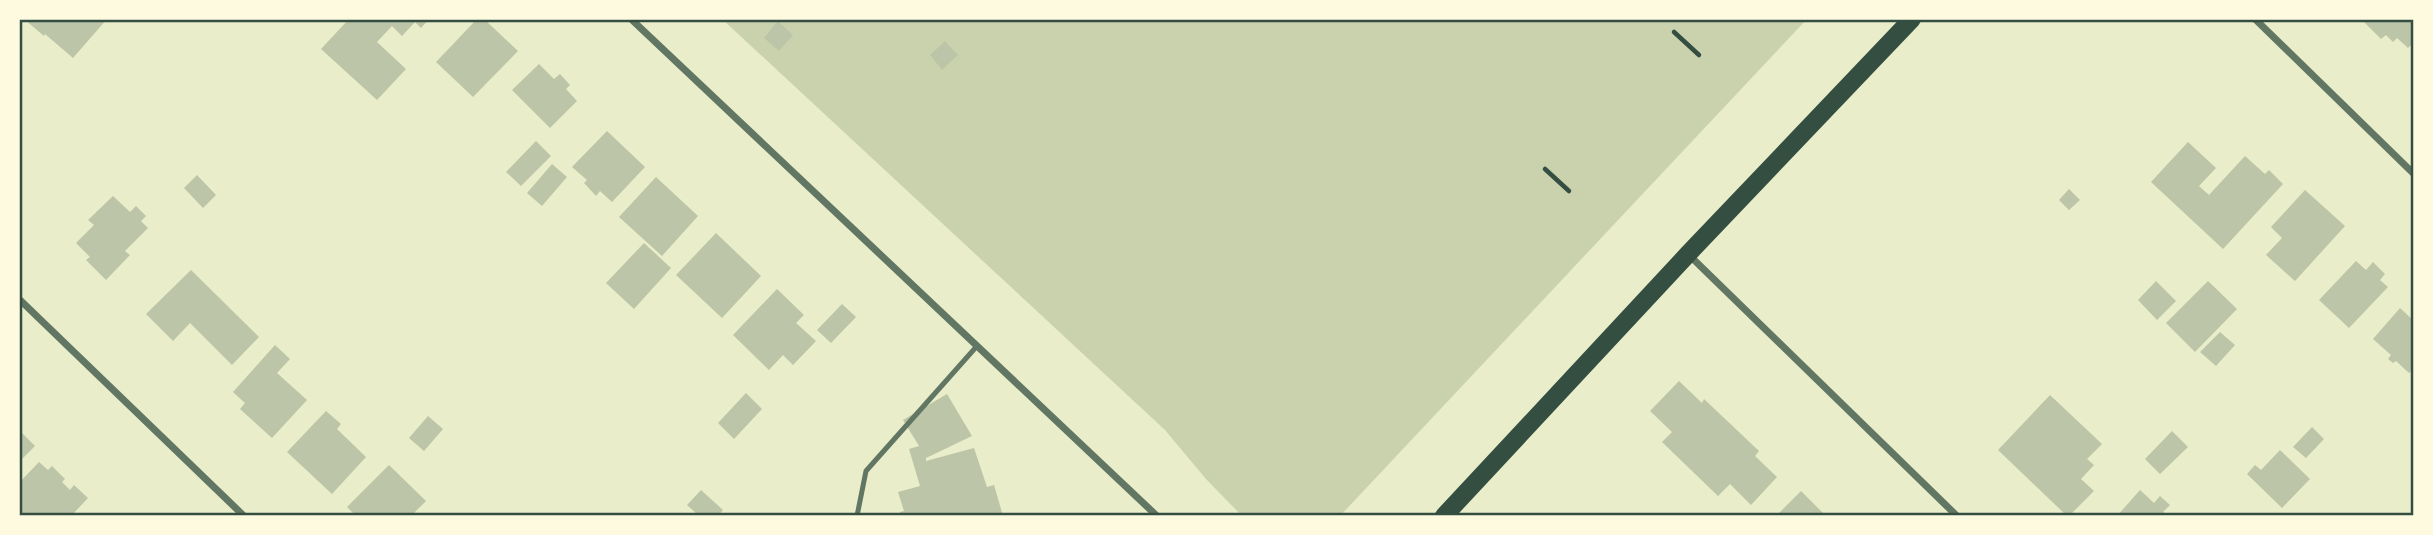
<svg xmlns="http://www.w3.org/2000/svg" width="2433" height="535" viewBox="0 0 2433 535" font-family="'Fira Sans',sans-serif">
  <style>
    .green { fill: #cad2ad }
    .building { fill: #bcc5a7 }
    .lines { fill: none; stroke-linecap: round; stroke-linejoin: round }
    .path { stroke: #344e41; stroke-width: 4.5 }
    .service { stroke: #617663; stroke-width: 5 }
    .minor { stroke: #617663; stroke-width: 7 }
    .primary { stroke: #344e41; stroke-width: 18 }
    .neatline { fill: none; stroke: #344e41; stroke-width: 2.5 }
  </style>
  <rect width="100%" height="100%" fill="#e9edc9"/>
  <path class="green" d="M722,19H1807L1340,516H1242L1206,479L1165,430Z"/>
  <path class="building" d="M24,19H107L73,58L45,34L44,36Z
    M349,19H429L421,28L415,22L402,36L392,26L377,42L406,69L377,100L321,49Z
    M477,19H484L518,51L473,97L436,62Z
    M2361,19H2414V42L2408,48L2397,38L2393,42L2386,35L2381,39Z
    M778,21L793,35L779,51L764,38Z
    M945,41L958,55L942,70L930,55Z
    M539,64L554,79L560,74L570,85L566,89L577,101L550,128L512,90Z
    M607,131L645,167L612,202L600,191L596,196L584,183L587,180L572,167Z
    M536,141L551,156L521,186L506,172Z
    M2188,142L2216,168L2199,186L2209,195L2245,156L2265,174L2269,170L2283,184L2223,249L2151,182Z
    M552,164L567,177L542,206L527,193Z
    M197,175L216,195L203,208L184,188Z
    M656,177L698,216L662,256L619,217Z
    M2069,189L2080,200L2069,210L2059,200Z
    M2305,190L2345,226L2295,281L2266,255L2282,238L2271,227Z
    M113,196L130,212L136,206L146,216L141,221L148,228L125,251L130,255L106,280L86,260L90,257L76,243L94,225L88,220Z
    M716,233L761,276L722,318L676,275Z
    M644,243L671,268L634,309L606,283Z
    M2356,261L2366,270L2373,262L2385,274L2380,280L2388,287L2349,328L2319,300Z
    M191,270L259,337L232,365L190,323L173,341L146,314Z
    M2156,281L2176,301L2157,320L2138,300Z
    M2208,281L2237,309L2195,352L2166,323Z
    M777,289L804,315L796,323L816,341L793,365L783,355L769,370L733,335Z
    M842,304L856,317L831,343L817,330Z
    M2400,308L2414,321V368L2409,373L2396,361L2393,363L2388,359L2391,355L2373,339Z
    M2220,332L2235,345L2216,366L2200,352Z
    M275,345L290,359L277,373L307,400L272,438L240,409L245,403L233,392Z
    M1679,381L1702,403L1704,399L1759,451L1755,456L1777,477L1751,505L1730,484L1718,496L1662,442L1672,432L1650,411Z
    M746,393L762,409L734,439L718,423Z
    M947,394L972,436L926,458V461L974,448L987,487L994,485L1003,516H901L900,512L904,511L898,492L920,486L909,449L919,446L903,420Z
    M2050,395L2102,444L2087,459L2094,465L2081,479L2094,491L2069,516H2067L1998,450Z
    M326,411L341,424L337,429L366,457L332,494L287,452Z
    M428,416L443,429L424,451L409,438Z
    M2312,427L2324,439L2306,458L2293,447Z
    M19,430L35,446L19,462Z
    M2172,431L2188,447L2160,474L2145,459Z
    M2280,450L2310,479L2282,508L2247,474L2255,465L2261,470Z
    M39,462L48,470L52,466L65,479L62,482L70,490L74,485L88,498L71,516H19V483Z
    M389,465L426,501L411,516H356L347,507Z
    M701,490L723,510L718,516H699L687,505Z
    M2140,490L2154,503L2160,496L2170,505L2163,512L2168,516H2117Z
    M1801,491L1826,516H1776Z"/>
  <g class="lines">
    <path class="path" d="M1674,32L1699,55
      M1545,169L1569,191"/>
    <path class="service" d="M857,516L866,471L977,346"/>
    <path class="minor" d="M631,19L1157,516
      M2255,19L2414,174
      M1689,255L1957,516
      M19,299L244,516"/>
    <path class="primary" d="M1444,516L1688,254L1912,19"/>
  </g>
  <rect width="2433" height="535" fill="none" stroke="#fefae0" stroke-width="42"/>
  <rect x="21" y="21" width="2391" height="493" class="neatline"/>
</svg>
